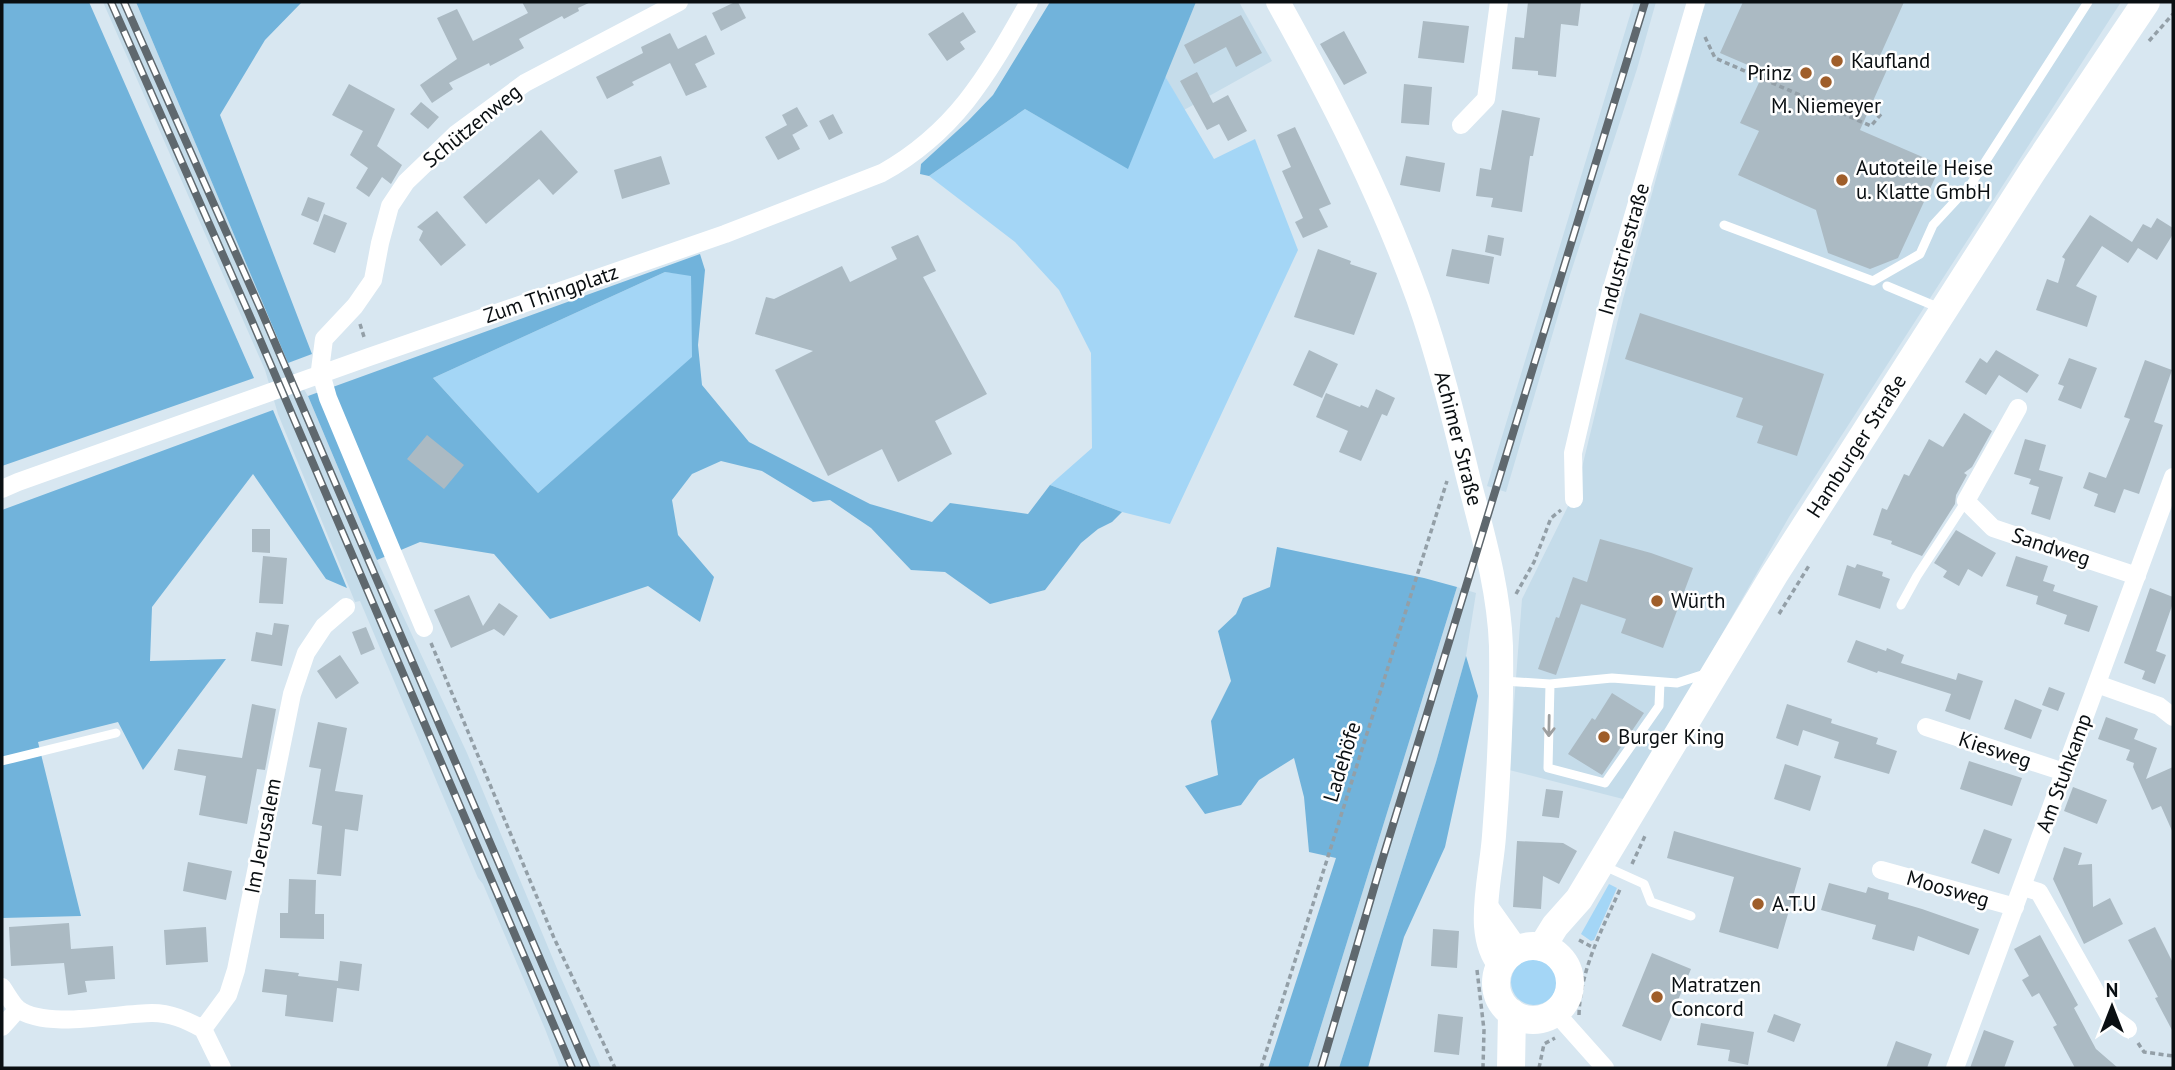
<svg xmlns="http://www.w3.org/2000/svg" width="2175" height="1070" viewBox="0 0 2175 1070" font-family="'PT Sans',sans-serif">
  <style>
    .built { fill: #c5dcea }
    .green { fill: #a4d6f6 }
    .forest { fill: #71b3db; fill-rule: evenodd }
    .building { fill: #abbac3 }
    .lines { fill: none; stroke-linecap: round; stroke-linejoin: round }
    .path { stroke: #939fa7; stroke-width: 3.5; stroke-dasharray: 5 3.5; stroke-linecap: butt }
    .service { stroke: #fff; stroke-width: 9 }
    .minor { stroke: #fff; stroke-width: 18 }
    .secondary { stroke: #fff; stroke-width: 24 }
    .primary { stroke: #fff; stroke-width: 28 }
    .rail-casing { stroke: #5f686e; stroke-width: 8 }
    .rail { stroke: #fff; stroke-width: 5; stroke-dasharray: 16; stroke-linecap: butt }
    .oneway { stroke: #9d9fa0 }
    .poi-dot { fill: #9f5e2a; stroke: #fff; stroke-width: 2.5 }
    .labels { text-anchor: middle; stroke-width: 5; stroke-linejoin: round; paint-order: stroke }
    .poi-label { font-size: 21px; fill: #0a0f12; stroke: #fff; text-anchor: start }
    .street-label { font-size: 21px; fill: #0a0f12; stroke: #fff }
  </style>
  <rect width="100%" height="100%" fill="#d8e7f1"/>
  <path class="built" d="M103,2H136L288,363L308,396L377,560L467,753L558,971L601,1068H560L545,1029L483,884L478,878L451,815L360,601L355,602L278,414L265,370Z
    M1196,2H1239L1272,61L1184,110L1165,76Z
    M1634,2H1656L1637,69L1570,275L1506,492L1487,486Z
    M1706,2H2121L1789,517L1627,800L1509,770L1522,599L1577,488L1623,299L1698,26Z
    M1457,587L1476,593L1466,656L1436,762L1339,1068H1308Z"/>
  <path class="green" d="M1165,76L1214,159L1255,139L1298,250L1170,524L1122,512L1050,485L1092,448L1091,353L1059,290L1015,242L929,176L1025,109L1128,168Z
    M665,272L691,275L693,357L538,493L433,378Z
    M1609,884L1617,888L1594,940L1591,941L1581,934Z
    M1511 982a23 23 0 1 1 46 0a23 23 0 1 1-46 0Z"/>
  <path class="forest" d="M2,2H89L254,378L2,466Z
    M136,2H302L265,40L220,115L312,354L288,363Z
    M1050,2H1196L1128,169L1025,109L929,176L920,174L921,164L968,121L993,95Z
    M700,254L705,270L698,345L702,385L749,442L870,504L932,522L950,503L1028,514L1050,485L1122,512L1112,522L1098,529L1081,543L1045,590L990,604L945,572L911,570L871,528L830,500L813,502L762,471L721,461L692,474L672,500L678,535L714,577L700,622L648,586L550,619L494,554L420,542L377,560L308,396ZM665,272L691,276L692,357L538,493L433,378Z
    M273,410L347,588L326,579L253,474L152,607L150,661L226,659L143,770L118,722L38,742L81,916L2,918V510Z
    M1277,547L1424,578L1457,587L1308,1068H1268L1336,858L1309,852L1304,797L1294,758L1259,780L1241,805L1205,814L1185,786L1218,775L1211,721L1231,681L1218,631L1236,614L1243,598L1270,587Z
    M1466,656L1478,696L1445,847L1404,937L1368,1068H1339L1436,762Z"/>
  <path class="building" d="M522,2H591L578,8L579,11L564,19L562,16L519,39L524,48L490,66L489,63L449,83L453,89L432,103L420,85L457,59L437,18L457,9L473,41L528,13Z
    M735,2H738L746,18L721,31L712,13Z
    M1528,2H1581L1578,26L1561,24L1556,77L1538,75V71L1512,69L1515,37L1524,38Z
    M1743,2H1904L1879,58L1890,63L1860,130L1941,165L1898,258L1870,269L1828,253L1816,210L1738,175L1759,131L1740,123L1764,72L1720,53Z
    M963,12L976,32L960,42L965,49L947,61L928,34Z
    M1241,15L1262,53L1236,67L1226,47L1194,64L1184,45Z
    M1423,21L1469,26L1464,63L1418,58Z
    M1344,31L1367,73L1344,85L1320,44Z
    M670,33L678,49L706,35L715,54L695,64L707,87L686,96L670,63L632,82L634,85L607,99L596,77L643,53L641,47Z
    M1197,72L1213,103L1228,95L1247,131L1228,141L1219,124L1207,130L1180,81Z
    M349,84L395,109L377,146L402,165L391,184L382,177L369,197L356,188L368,168L350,155L363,131L332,115Z
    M1404,84L1432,87L1429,125L1401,123Z
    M421,102L439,117L428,129L410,114Z
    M797,107L808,126L792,135L782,115Z
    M1502,110L1540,118L1533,156H1530L1522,212L1491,207L1493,198L1476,196L1480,168L1491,170Z
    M833,114L843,133L829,140L819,121Z
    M787,125L800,149L778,160L765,137Z
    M1295,127L1331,204L1319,209L1328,227L1303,238L1295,222L1303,218L1282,171L1291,167L1277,135Z
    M541,130L578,172L553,195L539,179L486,224L463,197Z
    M661,156L670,184L622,199L614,170Z
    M1406,156L1445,163L1440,192L1400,185Z
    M308,197L325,203L318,222L301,215Z
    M437,211L466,245L441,266L419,240L423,231L417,227Z
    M324,214L347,223L335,253L313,244Z
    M2090,215L2132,242L2143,224L2151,228L2157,218L2173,228V234L2157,260L2138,248L2128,263L2102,246L2076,286L2097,296L2087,327L2036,310L2047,279L2058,283L2065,259L2062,257Z
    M918,235L936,271L923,277L987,394L935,421L952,454L898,482L882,449L828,476L775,370L813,351L755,334L766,297L774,299L842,266L850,282L897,259L891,247Z
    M1488,235L1504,238L1501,256L1485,252Z
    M1318,249L1351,261L1350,264L1377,273L1354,335L1294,317Z
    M1452,249L1494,257L1489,284L1446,276Z
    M1640,313L1824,374L1797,456L1757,443L1763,426L1736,417L1743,398L1625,359Z
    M1309,350L1338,364L1322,398L1293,385Z
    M1996,350L2039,375L2027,393L1999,375L1986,395L1965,382L1980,358L1987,363Z
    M2069,358L2097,368L2081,409L2058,400L2064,386L2058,384Z
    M2145,360L2172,370L2154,422L2163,425L2139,494L2124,489L2115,513L2094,506L2098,494L2083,488L2089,472L2106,478L2130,419L2124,417Z
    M1376,389L1395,398L1387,416L1382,414L1361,461L1339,452L1348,431L1316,417L1326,393L1360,407L1361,405L1368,408Z
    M1964,413L1992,431L1972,467L1964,473L1967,475L1956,495L1955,504L1922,556L1891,544L1892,541L1873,535L1882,508L1887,510L1904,474L1909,476L1929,439L1943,447Z
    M427,435L464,465L444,489L407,459Z
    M2025,439L2046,445L2039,470L2063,477L2050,520L2031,514L2039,487L2029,484L2031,479L2014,474Z
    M252,529H270V553L252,552Z
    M1956,530L1996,553L1982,577L1968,569L1959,586L1943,577L1947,571L1934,563Z
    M1600,539L1651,553L1693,568L1663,648L1621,633L1626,619L1581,604L1556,675L1538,669L1556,617L1559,618L1573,577L1587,582Z
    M263,556L287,558L283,604L259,603Z
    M2016,556L2048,566L2043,581L2055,585L2053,591L2098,606L2089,632L2064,624L2067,615L2036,604L2038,596L2006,586Z
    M1857,564L1883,572L1882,576L1890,579L1880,609L1838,595L1847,565L1855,568Z
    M2150,588L2173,597V603L2156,651L2166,655L2155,684L2142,679L2145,671L2124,663Z
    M469,595L483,626L499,603L518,616L504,636L494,629L451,648L434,610Z
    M274,623L289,625L282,666L251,661L256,632L272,635Z
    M366,627L375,649L361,655L352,632Z
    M1856,640L1886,651L1887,648L1904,655L1901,663L1956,680L1958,673L1983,681L1970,720L1945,711L1951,694L1878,671L1877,673L1847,662Z
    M340,655L359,683L336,699L317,671Z
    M2049,687L2065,693L2058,711L2042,705Z
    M1612,693L1644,713L1602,775L1568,754L1592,718L1595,720Z
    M2015,699L2042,710L2031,739L2004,729Z
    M252,704L276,709L265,770L257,769L247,824L199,815L206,776L174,770L178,749L242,758Z
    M1787,704L1832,719L1831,723L1878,738L1876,744L1897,751L1889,774L1834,758L1839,742L1803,730L1798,746L1776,738Z
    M2106,717L2138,729L2134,739L2157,748L2146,779L2173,767V833L2161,806L2152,810L2133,767L2134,763L2126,760L2130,750L2098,739Z
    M318,722L347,728L335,791L363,795L358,831L345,829L341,876L317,874L322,826L312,824L321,769L309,767Z
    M1969,761L2022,778L2012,806L1960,789Z
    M1785,764L1821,776L1810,811L1774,799Z
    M2073,787L2107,800L2097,824L2064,811Z
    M1546,789L1563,791L1559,818L1542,816Z
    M1984,829L2012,839L1999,874L1971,863Z
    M1674,831L1801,868L1778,949L1719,932L1734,877L1667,858Z
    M1517,841L1563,843L1577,851L1559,884L1543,876L1541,909L1513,907Z
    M2064,847L2082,853L2078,865L2092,864L2093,907L2110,898L2123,924L2084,944L2053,879Z
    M188,862L232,871L226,900L183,891Z
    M289,879L316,880L315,914H324V939L280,938V913H288Z
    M1829,883L1866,893L1868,887L1889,893L1888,899L1922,909L1979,929L1969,955L1918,936L1914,951L1872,939L1876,925L1821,910Z
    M69,923L71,949L113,946L115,979L85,981L87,992L68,995L64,963L11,966L9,927Z
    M206,927L208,962L166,965L164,930Z
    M2155,927L2173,963V1032L2155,998L2158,997L2128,940Z
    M1433,929L1459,931L1457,968L1431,966Z
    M2040,935L2078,1005L2074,1008L2096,1049L2118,1068H2075L2053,1027L2057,1025L2039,993L2032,997L2022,980L2029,976L2014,949Z
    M1652,953L1691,969L1661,1041L1622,1026Z
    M340,961L362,964L359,991L337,988L333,1022L285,1016L287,995L262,992L265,969L299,973L298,976L338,981Z
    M1438,1014L1463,1017L1459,1055L1434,1052Z
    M1774,1014L1801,1024L1794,1042L1767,1032Z
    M1701,1023L1754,1032L1748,1065L1728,1061L1730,1050L1697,1045Z
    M1984,1030L2014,1041L2004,1068H1970Z
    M1896,1041L1932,1054L1927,1068H1886Z"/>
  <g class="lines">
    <path class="path" d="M1705,37L1715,58L1871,126L1881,114
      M2149,41L2173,14
      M360,324L365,340
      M1516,594L1534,562L1551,518L1561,510
      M1779,614L1810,564
      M431,643L554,938L615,1068
      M1632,864L1645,836
      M1579,940L1594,948
      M1477,970L1484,1030L1483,1068
      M1579,1015C1580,969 1603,928 1621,887
      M2138,1043L2144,1052L2173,1056
      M1261,1068L1447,481
      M1539,1068L1544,1044L1555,1038"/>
    <path class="service" d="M1724,225L1873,281L1920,254L1933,225L1971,184L2088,2
      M1887,286L1942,309
      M1901,605L1917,576L1966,501
      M1503,681L1550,684L1612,678L1677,683L1708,673
      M1550,684L1548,768L1605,783L1659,706L1660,682
      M2,761L116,733
      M1602,865L1644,884L1651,902L1691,916"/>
    <path class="minor" d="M1461,125L1486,99L1499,2
      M2018,408L1966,501L1993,528L2137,576
      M2,489L18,482L369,357L725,234L882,173C957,131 988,74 1029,2
      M1574,499L1573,453L1610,295L1696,2
      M424,628L328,398L320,370L324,339L355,306L373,280L380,243L390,206L406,182L456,134L525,83L679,2
      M2097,684L2159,706L2173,717
      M1926,727L2064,772
      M1881,870L2015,907
      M2023,887L2039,892L2108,1014L2128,1029
      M2,987C7,994 12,1004 18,1009C47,1030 117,1013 152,1013C171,1013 186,1020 203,1029
      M1556,1013L1605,1068
      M2,1027L18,1009
      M203,1029L228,995L236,970L292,694L306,653L324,626L346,607
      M203,1029L222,1068
      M1955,1068L2173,477"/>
    <g class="secondary">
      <path id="s1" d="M1278,2C1331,97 1381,195 1418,298C1439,358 1454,419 1469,481C1483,535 1499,589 1501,646C1502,710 1499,773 1494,836C1492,865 1484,897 1486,926C1487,939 1491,955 1500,965"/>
      <path d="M1487,908L1516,949"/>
    </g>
    <g class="primary">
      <circle cx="1533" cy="983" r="37"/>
      <path id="s2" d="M1542,947L1555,926L1579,899L1774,575L2032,172L2146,2"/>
      <path d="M1511,1068L1512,1013"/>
    </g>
    <defs>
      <path id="rail" d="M111,2L249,314L572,1068
        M124,2L260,308L587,1068
        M1321,1068L1381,864L1645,2"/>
    </defs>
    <use href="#rail" class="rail-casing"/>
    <use href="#rail" class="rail"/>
  </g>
  <defs><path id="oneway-shaft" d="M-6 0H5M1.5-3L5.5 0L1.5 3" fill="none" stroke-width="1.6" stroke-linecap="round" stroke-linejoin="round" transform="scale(1.75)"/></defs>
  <use class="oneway" href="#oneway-shaft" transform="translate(1549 726) rotate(91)"/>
  <g class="poi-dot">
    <circle cx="1837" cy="61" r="7"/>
    <circle cx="1806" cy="73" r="7"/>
    <circle cx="1826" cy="82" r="7"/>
    <circle cx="1842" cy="180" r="7"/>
    <circle cx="1657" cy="601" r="7"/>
    <circle cx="1604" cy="737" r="7"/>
    <circle cx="1758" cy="904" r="7"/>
    <circle cx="1657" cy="997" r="7"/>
  </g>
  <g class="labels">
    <g class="poi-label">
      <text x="1851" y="68">Kaufland</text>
      <text x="1792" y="80" text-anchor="end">Prinz</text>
      <text x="1826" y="113" text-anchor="middle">M. Niemeyer</text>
      <text x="1856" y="175">Autoteile Heise<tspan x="1856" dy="24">u. Klatte GmbH</tspan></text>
      <text x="1671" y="608">Würth</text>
      <text x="1618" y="744">Burger King</text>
      <text x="1772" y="911">A.T.U</text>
      <text x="1671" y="992">Matratzen<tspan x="1671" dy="24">Concord</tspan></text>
    </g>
    <g class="street-label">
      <text transform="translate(472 126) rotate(-39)" y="7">Schützenweg</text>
      <text transform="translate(1624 249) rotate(-74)" y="7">Industriestraße</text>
      <text transform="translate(551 294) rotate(-19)" y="7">Zum Thingplatz</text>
      <text dy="7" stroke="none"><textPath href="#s1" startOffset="474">Achimer Straße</textPath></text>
      <text dy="7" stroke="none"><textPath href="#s2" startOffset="592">Hamburger Straße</textPath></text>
      <text transform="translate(2051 547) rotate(18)" y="7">Sandweg</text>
      <text transform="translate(1995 750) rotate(18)" y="7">Kiesweg</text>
      <text transform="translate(1342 762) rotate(-73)" y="7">Ladehöfe</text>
      <text transform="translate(2064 773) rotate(-70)" y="7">Am Stuhkamp</text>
      <text transform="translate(263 836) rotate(-79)" y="7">Im Jerusalem</text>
      <text transform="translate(1948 889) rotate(16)" y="7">Moosweg</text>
    </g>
  </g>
  <rect width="2175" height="1070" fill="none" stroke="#0a0f12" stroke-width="7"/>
  <g transform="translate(2112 1007)" stroke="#ffffff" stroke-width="5" paint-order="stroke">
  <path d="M0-5L12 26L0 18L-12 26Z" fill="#0a0f12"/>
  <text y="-10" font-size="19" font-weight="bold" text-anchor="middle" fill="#0a0f12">N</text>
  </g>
</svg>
